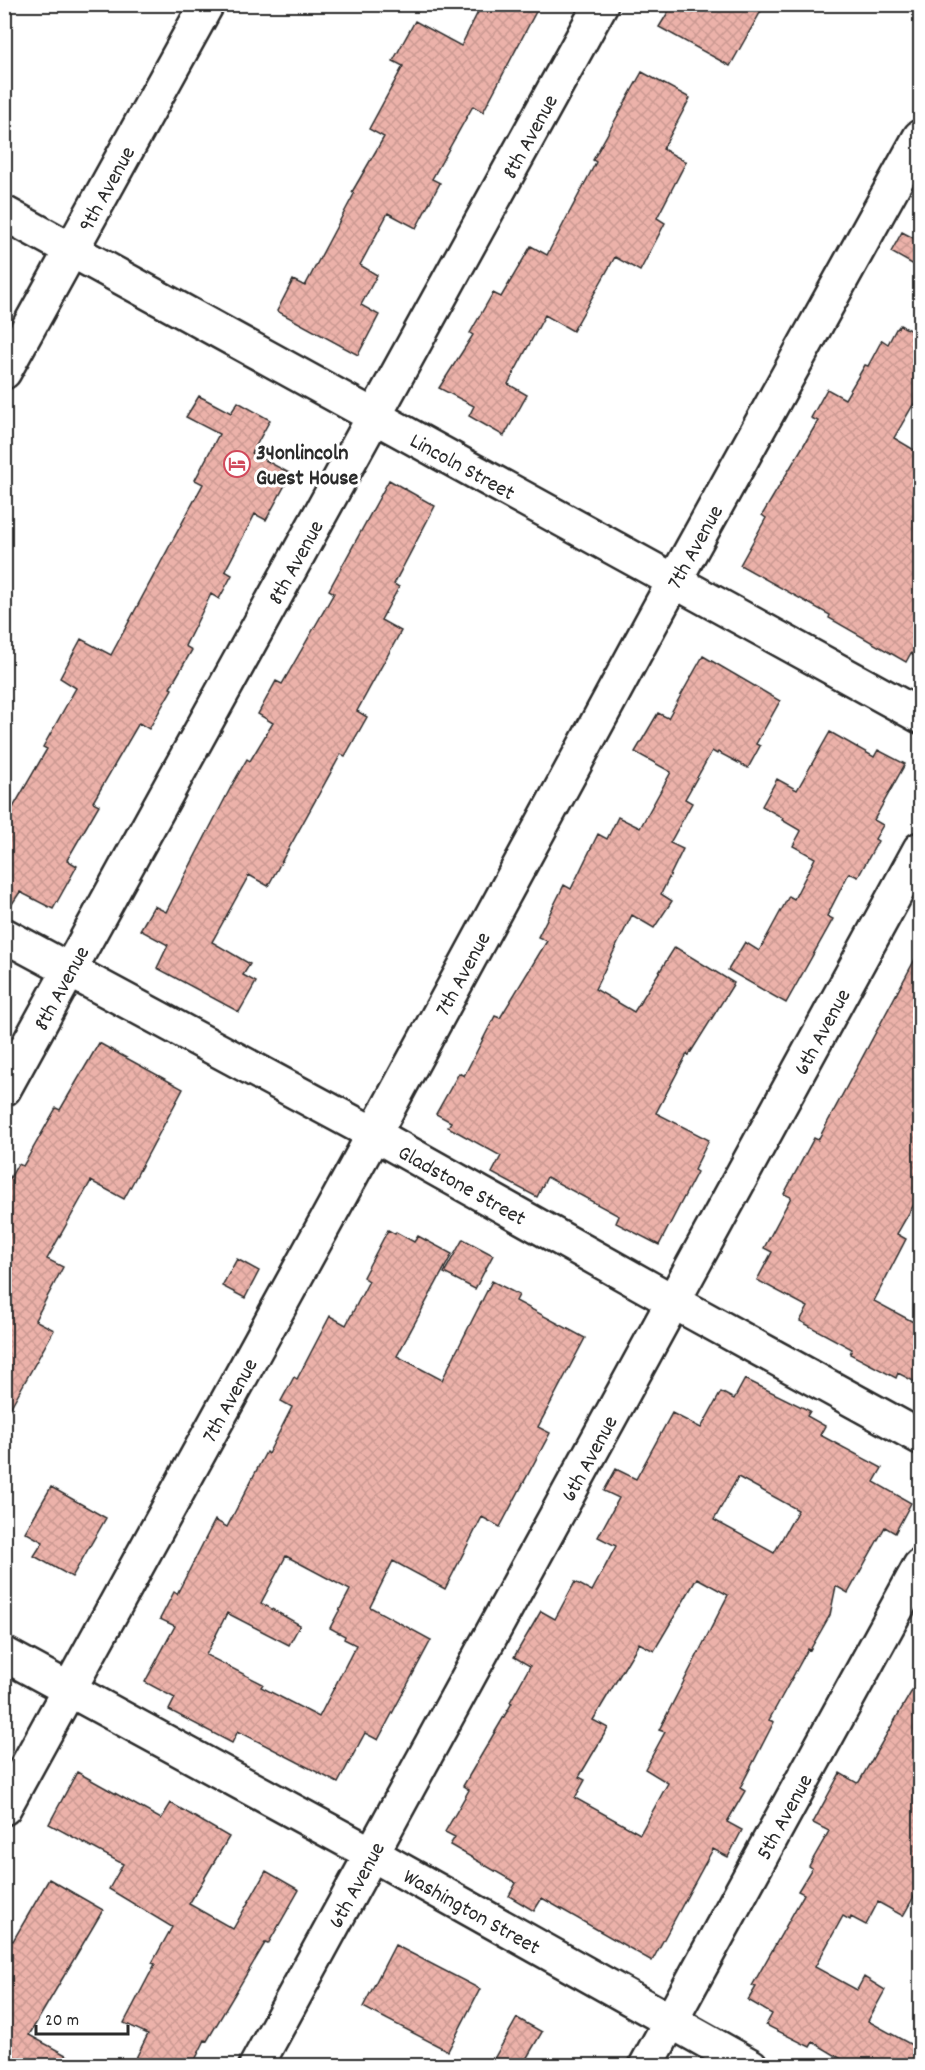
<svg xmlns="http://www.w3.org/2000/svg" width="925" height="2070" viewBox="0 0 925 2070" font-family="Dekko,sans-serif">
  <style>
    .building { fill: url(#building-cross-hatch); stroke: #2b2b2b; stroke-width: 1.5; fill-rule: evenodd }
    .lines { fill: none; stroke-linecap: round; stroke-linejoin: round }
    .minor-casing { stroke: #2b2b2b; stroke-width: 38 }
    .minor { stroke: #fff; stroke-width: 33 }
    .labels { text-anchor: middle; stroke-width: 6; stroke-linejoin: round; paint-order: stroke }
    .street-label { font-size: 22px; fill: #2b2b2b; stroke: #fff }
    .poi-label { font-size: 22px; font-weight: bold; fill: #2b2b2b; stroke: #fff; text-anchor: start }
  </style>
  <defs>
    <pattern id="building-cross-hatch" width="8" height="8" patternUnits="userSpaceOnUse" patternTransform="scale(1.5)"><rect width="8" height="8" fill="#ecb2aa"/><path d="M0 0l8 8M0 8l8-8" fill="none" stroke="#cb9992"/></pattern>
  </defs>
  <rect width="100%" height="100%" fill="#fff"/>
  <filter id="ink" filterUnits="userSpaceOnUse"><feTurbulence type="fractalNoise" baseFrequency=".0167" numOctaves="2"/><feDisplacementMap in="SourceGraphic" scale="12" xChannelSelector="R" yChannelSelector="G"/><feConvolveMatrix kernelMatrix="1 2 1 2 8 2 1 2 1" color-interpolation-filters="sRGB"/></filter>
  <g filter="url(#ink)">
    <path class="building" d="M482,4H540L483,112L473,106L432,179L440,183L416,228L388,213L360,265L377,275L361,305L379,315L358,355L277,311L293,280L305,286L354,194L352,192L384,137L369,129L403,66L393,61L415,21L461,46Z
      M673,4H765L730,66L659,27Z
      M642,72L690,98L663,149L686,162L657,218L665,223L640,271L615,257L573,331L545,315L508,384L527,395L504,436L469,416L474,406L439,388L473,335L470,333L493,293L501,297L531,246L547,255L596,162L593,160Z
      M902,232L921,242V269L891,252Z
      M900,325L921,336V391L894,438L921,454V660L911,653L906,662L829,618L830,615L740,565L766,518L762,515L818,421L811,418L827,389L845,399L865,365L868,366L882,340L888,344L896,329H897Z
      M199,396L231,413L238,402L270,420L252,453L291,474L266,520L255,514L225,571L232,575L219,599L211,594L185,646L192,650L170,688L172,689L149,729L139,723L93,802L99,805L67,860L77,866L53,909L20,892L4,916V823L47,749L43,747L76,688L60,678L81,639L111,655L203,484L195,480L219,434L186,417Z
      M389,480L435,506L394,584L399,587L381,620L401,631L357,711L367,717L345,756L341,754L268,886L249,875L212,942L250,964L243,975L256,982L239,1012L157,968L168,945L140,930L154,906L166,912L232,785L247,759L250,761L273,723L258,714L276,681L282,684L334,593L329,590Z
      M703,656L780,701L756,744L760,746L748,768L718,752L717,754L712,751L685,799L692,803L670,843L683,849L661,894L672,901L654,928L632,915L595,989L634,1012L675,947L734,983L689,1055L687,1054L656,1113L709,1140L694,1170L697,1172L659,1245L616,1223L619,1216L547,1177L537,1197L492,1173L501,1156L448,1127L451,1122L436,1114L459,1073L464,1076L495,1016L500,1018L547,941L538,937L564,885L571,889L598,834L607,839L618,817L640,828L671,772L635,752L658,713L668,718Z
      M830,732L874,757L878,750L905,764L874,820L883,825L875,839L878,841L858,877L849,873L827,916L833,919L786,1003L728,970L745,942L759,951L789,896L794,899L815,858L793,846L801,831L782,820L783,818L762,806L777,779L797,790Z
      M921,948V1192L897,1234L906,1239L874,1301L921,1326V1385L898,1373L896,1378L850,1354L852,1349L800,1321L808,1307L757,1280L772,1252L764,1248L791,1197L784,1194L814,1138L818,1140Z
      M99,1043L183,1089L124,1199L91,1181L47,1259L63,1267L35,1320L54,1330L4,1419V1188L18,1164L23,1166L56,1108L60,1110Z
      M388,1230L395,1234L396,1232L414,1242L418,1236L452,1254L397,1356L442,1380L492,1281L519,1295L516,1301L585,1338L538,1427L550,1433L500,1527L482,1517L445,1589L393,1561L370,1607L431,1640L378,1740L365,1733L338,1783L238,1731L232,1743L169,1710L175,1698L145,1682L175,1626L160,1619L174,1592L177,1594L215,1520L227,1527L266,1452L268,1454L292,1407L281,1401L294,1377L297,1379L330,1316L346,1325L369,1281L363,1277ZM286,1556L350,1590L330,1628L345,1636L344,1639L356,1645L319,1717L261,1687L263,1684L206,1655L227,1613L289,1645L300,1625L261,1603Z
      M463,1239L493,1255L475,1289L444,1273Z
      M237,1259L259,1271L245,1298L222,1286Z
      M745,1379L810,1411L807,1416L825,1426L820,1435L882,1468L874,1482L911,1503L895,1533L885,1527L848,1593L836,1586L830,1615L810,1650L808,1649L769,1720L774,1722L740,1788L745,1791L727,1822L742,1830L728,1857L713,1849L652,1961L542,1898L534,1911L509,1896L516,1883L450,1845L455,1837L445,1832L469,1790L463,1786L512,1703L510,1702L530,1666L514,1657L541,1611L555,1619L575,1582L592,1591L616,1546L598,1537L619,1498L604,1491L616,1469L636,1479L672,1413L701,1428L721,1392L734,1399ZM738,1477L798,1510L774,1553L714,1520ZM697,1578L728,1595L659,1730L665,1732L645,1769L668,1783L640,1834L575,1798L585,1780L579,1777L608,1728L593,1720L639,1643L654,1651Z
      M51,1487L106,1518L72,1577L34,1556L43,1542L25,1532Z
      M921,1675V1884L903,1916L878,1902L866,1925L851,1917L850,1920L843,1916L815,1967L857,1990L864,1977L885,1990L868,2021L921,2050V2066H853L813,2042L810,2047L766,2025L772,2014L748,2000L756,1987L752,1986L804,1894L798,1891L812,1868L809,1866L829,1831L813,1823L840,1773L857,1783L859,1782Z
      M77,1772L161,1819L171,1803L229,1837L189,1904L233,1929L266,1871L299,1890L268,1944L265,1943L207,2041L205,2040L192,2066H132L148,2034L124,2023L155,1964L152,1963L172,1927L109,1889L123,1864L49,1824Z
      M49,1879L103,1910L29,2035L86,2066H4V1936L13,1941Z
      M395,1945L480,1989L448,2051L363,2007Z
      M517,2018L542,2032L522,2066H490Z"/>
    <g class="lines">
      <defs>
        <g id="minor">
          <path id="s1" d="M4,213L920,716"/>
          <path id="s2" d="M4,372L207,4"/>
          <path id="s3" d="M4,935L374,1134L674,1302L920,1437"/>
          <path id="s4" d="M4,1089L601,4"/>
          <path id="s5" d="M4,1654L372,1854L751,2066"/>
          <path id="s6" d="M4,1808L374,1134L661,605L920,137"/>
          <path id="s7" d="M256,2066L920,849"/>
          <path id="s8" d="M646,2066L920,1566"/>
        </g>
      </defs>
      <use href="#minor" class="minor-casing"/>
      <use href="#minor" class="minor"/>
    </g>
  </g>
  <defs>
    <symbol id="hotel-ring" viewBox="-11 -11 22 22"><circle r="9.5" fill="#fff" stroke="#d1495b" stroke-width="1.5"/><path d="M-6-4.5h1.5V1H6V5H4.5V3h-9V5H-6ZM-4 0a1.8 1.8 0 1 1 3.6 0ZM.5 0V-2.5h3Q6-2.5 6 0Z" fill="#d1495b"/></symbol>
  </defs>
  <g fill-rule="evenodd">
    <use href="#hotel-ring" x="222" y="449" width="30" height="30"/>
  </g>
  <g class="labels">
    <g class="street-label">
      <text dy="8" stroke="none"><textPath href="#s4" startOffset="1088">8th Avenue</textPath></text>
      <text dy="8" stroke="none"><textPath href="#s2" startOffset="210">9th Avenue</textPath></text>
      <text dy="8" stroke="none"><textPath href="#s1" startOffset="524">Lincoln Street</textPath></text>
      <text dy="8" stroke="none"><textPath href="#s6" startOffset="1438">7th Avenue</textPath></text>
      <text dy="8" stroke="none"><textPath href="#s4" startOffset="602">8th Avenue</textPath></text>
      <text dy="8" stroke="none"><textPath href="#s6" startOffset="952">7th Avenue</textPath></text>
      <text dy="8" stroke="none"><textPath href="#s4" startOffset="116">8th Avenue</textPath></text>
      <text dy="8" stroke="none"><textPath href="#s7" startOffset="1179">6th Avenue</textPath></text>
      <text dy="8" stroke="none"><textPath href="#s3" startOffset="522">Gladstone Street</textPath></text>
      <text dy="8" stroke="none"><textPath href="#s6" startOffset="466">7th Avenue</textPath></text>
      <text dy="8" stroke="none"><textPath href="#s7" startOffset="693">6th Avenue</textPath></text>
      <text dy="8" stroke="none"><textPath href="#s8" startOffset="285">5th Avenue</textPath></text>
      <text dy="8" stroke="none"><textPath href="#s7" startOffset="207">6th Avenue</textPath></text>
      <text dy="8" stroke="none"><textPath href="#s5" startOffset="534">Washington Street</textPath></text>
    </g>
    <g class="poi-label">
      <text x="256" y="459">34onlincoln<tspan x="256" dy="25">Guest House</tspan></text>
    </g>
  </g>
  <rect width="925" height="2070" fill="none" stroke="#fff" stroke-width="24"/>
  <rect x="12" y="12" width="901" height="2046" fill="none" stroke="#2b2b2b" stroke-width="2" filter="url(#ink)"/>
  <path d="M36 2025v9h92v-9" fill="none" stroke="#2b2b2b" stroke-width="3"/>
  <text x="45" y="2025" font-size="18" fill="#2b2b2b" stroke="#ffffff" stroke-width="4.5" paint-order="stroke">20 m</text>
</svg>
